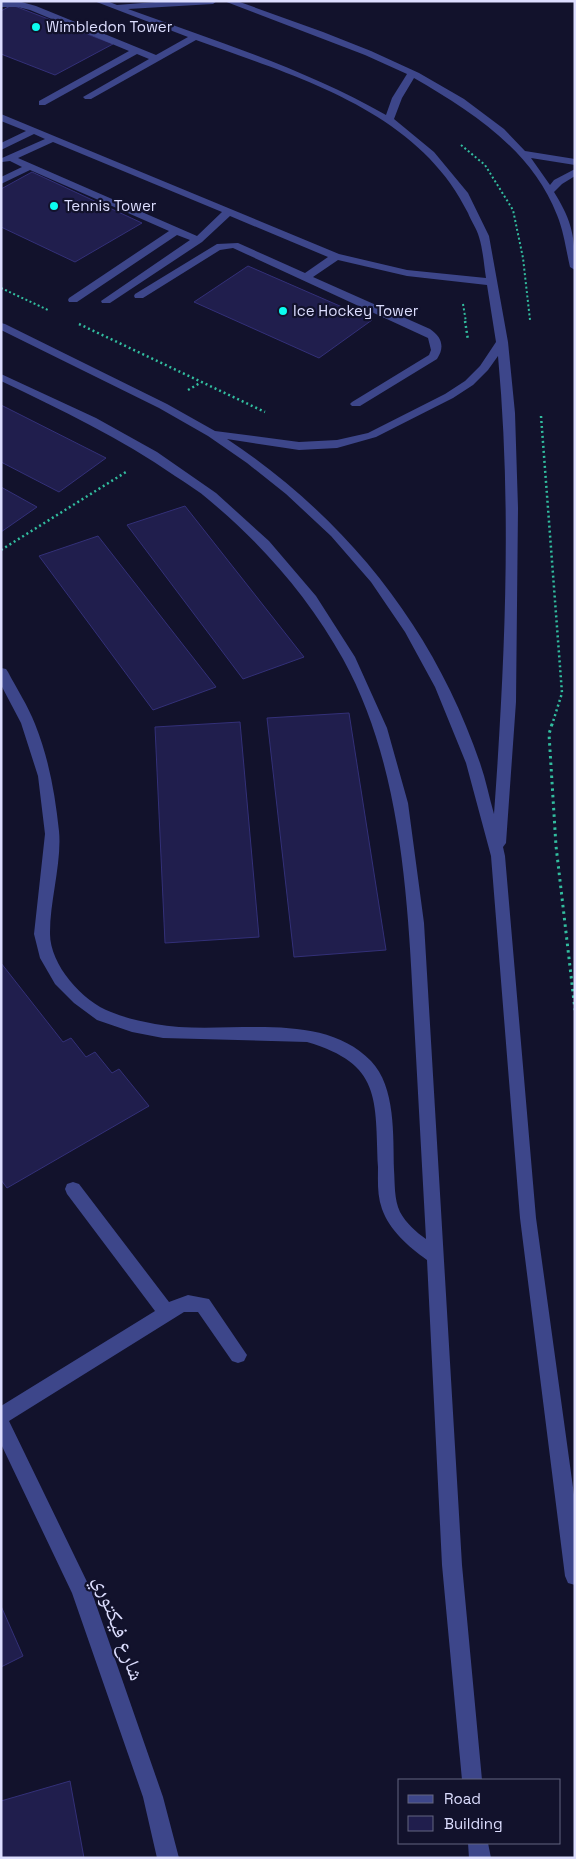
<svg xmlns="http://www.w3.org/2000/svg" width="576" height="1859" viewBox="0 0 576 1859" font-family="'Space Grotesk','Noto Naskh Arabic',sans-serif">
  <style>
    .building { fill: #201e4d; stroke: #333078 }
    .lines { fill: none; stroke-linecap: round; stroke-linejoin: round }
    .path-far2 { stroke: #32bd9f; stroke-width: 2; stroke-dasharray: 2 2.5; stroke-linecap: butt }
    .path-far1 { stroke: #32bd9f; stroke-width: 2.5; stroke-dasharray: 2 3; stroke-linecap: butt }
    .path { stroke: #32bd9f; stroke-width: 3; stroke-dasharray: 2.5 4; stroke-linecap: butt }
    .minor { fill: #3d468a; fill-rule: evenodd }
    .poi-dot { fill: #0bfcef; stroke: #12122c; stroke-width: 2 }
    .labels { text-anchor: middle; stroke-width: 4.5; stroke-linejoin: round; paint-order: stroke }
    .far-poi-label { font-size: 15px; fill: #dddeff; stroke: #12122c; text-anchor: start }
    .near-street-label { font-size: 21px; fill: #dddeff; stroke: #12122c }
  </style>
  <rect width="100%" height="100%" fill="#12122c"/>
  <path class="building" d="M12,5L113,44L55,75L1,54V11Z
    M32,172L142,223L75,262L1,227V189Z
    M248,266L372,320L319,358L194,302Z
    M1,405L106,458L59,492L1,462Z
    M1,487L37,507L1,532Z
    M185,506L304,657L243,679L127,525Z
    M98,536L216,687L153,710L39,556Z
    M349,713L386,950L294,957L267,718Z
    M240,722L259,937L165,943L155,727Z
    M1,963L63,1042L71,1038L86,1057L95,1052L112,1073L119,1069L149,1106L7,1188L1,1180Z
    M1,1606L23,1656L1,1667Z
    M70,1781L84,1858H1V1801Z"/>
  <g class="lines">
    <path class="path-far2" d="M461,145L485,165L513,210L523,258L530,320
      M1,288L48,310
      M463,304L466,322"/>
    <path class="path-far1" d="M465,321L468,340
      M79,324L265,412
      M188,390L200,383
      M541,416L562,693L552,725
      M1,550L126,472"/>
    <path class="path" d="M552,724L549,734L556,846L575,1010"/>
    <path class="minor" d="M1,1H18L36,6L156,55L188,37L94,1H107L117,5L168,1H217L213,4L128,9C216,41 305,69 386,115L392,98L407,74L365,55L224,1H237L323,32L371,51L419,73L464,99L504,129L525,151L575,159V165L531,158L550,185L554,180L575,169V176L562,184L554,192C572,221 575,236 575,270L570,267C566,250 564,232 557,215C532,150 471,111 414,78L402,98L394,119L434,152L468,193L489,236L508,342L515,413L518,508L516,702L506,843L503,847L505,856L536,1218L575,1502V1585L568,1583L565,1576L520,1218L491,856L466,763L435,687L405,632L371,582L331,536L286,494L247,463L208,436L159,408L1,330V323L5,324L167,404L215,431L299,442L337,440L368,433L445,394L465,381L480,366L496,342L487,285L407,276L338,260L313,277L430,329C442,337 445,347 437,359L360,406H352L350,404L352,402L429,355L431,350L428,338L233,248L220,250L143,298H135L134,296L135,294L217,244L238,243L305,273L328,257L230,216L202,242L110,303H102L101,301L190,240L177,235L77,302H69L68,300L69,298L169,231L30,170L1,184V177L22,167L10,161L2,162V158L45,139L34,134L1,150V143L26,131L1,121V114L339,254L407,270L486,278C484,265 483,250 479,237C477,229 471,221 468,213C418,110 295,76 196,40L91,99H85L83,97L149,59L137,54L45,105H39V101L129,51L30,10L18,7H1ZM53,142L222,212L197,236L18,158ZM498,356C512,508 505,662 494,814C489,797 486,780 480,763C434,628 346,518 227,439L299,450L337,448L376,437L453,398L473,385L488,370Z
      M1,374L96,418L157,452L216,493L269,541L316,596L355,657L387,728L408,803L424,923L462,1565L482,1780H462L442,1565L427,1260C408,1246 390,1231 382,1209C377,1195 378,1181 378,1167C375,1099 382,1064 307,1042L163,1038L132,1032L97,1020L74,1003L55,984L40,958L34,934L45,834L38,776L21,723L1,685V668L6,669L8,672C17,689 28,706 35,724C49,759 55,794 59,831C62,861 50,901 50,932C49,964 82,1001 111,1012C125,1018 140,1021 155,1024C222,1037 319,1007 371,1061C396,1087 393,1136 394,1170C395,1184 394,1199 400,1212C406,1223 416,1232 426,1239C422,1166 418,1093 414,1020C408,901 402,766 343,659C309,598 263,545 209,500C199,491 187,484 175,476C121,438 61,410 1,381Z
      M73,1182L79,1184L169,1302L188,1295L209,1299L247,1355L244,1361L238,1363L232,1361L198,1312H184L9,1421L91,1590L163,1797L179,1858H157L143,1797L72,1593L1,1444V1406L155,1311L67,1194L65,1189L67,1184Z
      M468,1843H488L491,1858H469Z"/>
  </g>
  <g class="poi-dot">
    <circle cx="36" cy="27" r="5"/>
    <circle cx="54" cy="206" r="5"/>
    <circle cx="283" cy="311" r="5"/>
  </g>
  <g class="labels">
    <g class="far-poi-label">
      <text x="46" y="32">Wimbledon Tower</text>
      <text x="64" y="211">Tennis Tower</text>
      <text x="293" y="316">Ice Hockey Tower</text>
    </g>
    <g class="near-street-label">
      <text transform="translate(119 1628) rotate(70)" y="7">شارع فيكتوري</text>
    </g>
  </g>
  <rect width="576" height="1859" fill="none" stroke="#dddeff" stroke-width="5"/>
  <rect x="398" y="1779" width="162" height="65" fill="#12122c" stroke="#636480"/>
  <rect x="408" y="1795" width="25" height="8" fill="#3d468a" stroke="#636480"/>
  <text x="444" y="1804" font-size="15" fill="#dddeff">Road</text>
  <rect x="408" y="1816" width="25" height="15" fill="#201e4d" stroke="#636480"/>
  <text x="444" y="1829" font-size="15" fill="#dddeff">Building</text>
</svg>
